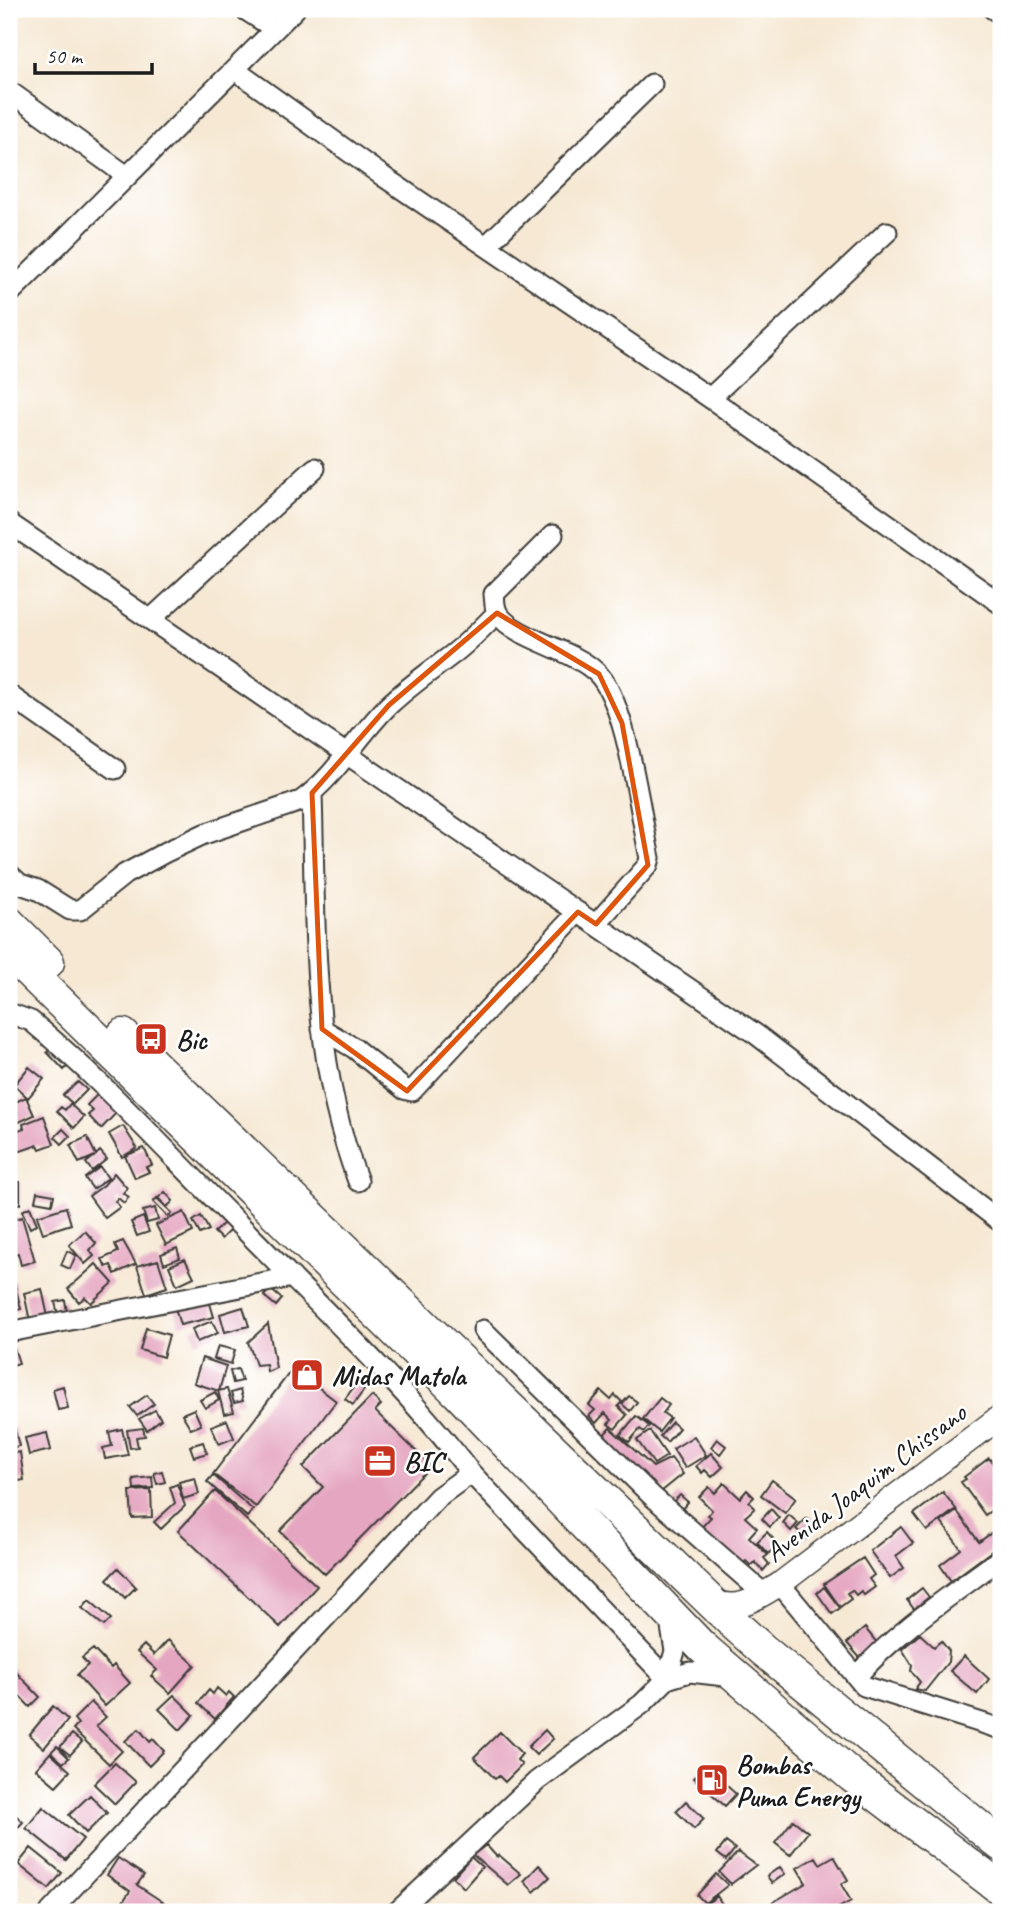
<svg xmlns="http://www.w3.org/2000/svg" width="1010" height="1921" viewBox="0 0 1010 1921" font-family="Caveat,sans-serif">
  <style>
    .building { fill: #e5a6c1 }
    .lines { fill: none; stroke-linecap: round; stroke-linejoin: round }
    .minor-casing { stroke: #3d3b37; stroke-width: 23 }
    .tertiary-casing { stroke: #3d3b37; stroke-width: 26 }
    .trunk-casing { stroke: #3d3b37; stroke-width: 35 }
    .minor { stroke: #fff; stroke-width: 19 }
    .tertiary { stroke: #fff; stroke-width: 23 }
    .trunk { stroke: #fff; stroke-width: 32 }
    .marked { fill: none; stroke: #de560d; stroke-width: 5; stroke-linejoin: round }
    .labels { text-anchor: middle; stroke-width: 5; stroke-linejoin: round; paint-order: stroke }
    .poi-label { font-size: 28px; font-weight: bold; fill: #1c1c1c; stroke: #fff; text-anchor: start }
    .street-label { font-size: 28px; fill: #1c1c1c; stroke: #fff }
  </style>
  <rect width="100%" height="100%" fill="#fff"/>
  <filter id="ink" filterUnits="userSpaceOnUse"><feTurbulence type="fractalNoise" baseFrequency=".0143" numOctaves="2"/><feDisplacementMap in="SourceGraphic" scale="14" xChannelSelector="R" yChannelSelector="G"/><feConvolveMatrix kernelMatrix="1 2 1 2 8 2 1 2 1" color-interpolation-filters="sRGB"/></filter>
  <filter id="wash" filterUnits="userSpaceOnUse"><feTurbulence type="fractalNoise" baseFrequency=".00686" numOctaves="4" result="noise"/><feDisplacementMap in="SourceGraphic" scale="28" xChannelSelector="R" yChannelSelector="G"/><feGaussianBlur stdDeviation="1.57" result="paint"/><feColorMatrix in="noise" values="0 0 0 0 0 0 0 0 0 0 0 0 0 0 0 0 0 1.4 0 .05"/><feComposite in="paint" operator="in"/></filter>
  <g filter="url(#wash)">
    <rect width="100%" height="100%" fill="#f6e8d3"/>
    <g id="blocks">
      <path class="building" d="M53,1047L69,1065L64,1070L47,1052Z
        M29,1067L44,1079L28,1098L14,1085Z
        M78,1082L87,1090L73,1104L63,1095Z
        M99,1093L117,1112L101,1129L88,1115L93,1111L87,1105Z
        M26,1097L34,1115L15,1124L9,1111V1105Z
        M70,1104L84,1117L74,1128L57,1111L61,1107L65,1110Z
        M44,1116L54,1144L40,1149L38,1145L15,1153L11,1143L16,1141L12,1132L24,1128L23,1124Z
        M123,1126L137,1148L122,1157L109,1134Z
        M63,1129L70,1136L62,1144L55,1137Z
        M87,1137L96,1155L100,1151L107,1159L92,1171L86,1163L95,1156L79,1163L70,1145Z
        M144,1148L152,1165L146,1167L149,1172L135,1178L125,1156Z
        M100,1167L108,1178L93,1189L85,1178Z
        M114,1173L127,1188L123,1193L129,1197L124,1203L118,1198L115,1201L120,1207L105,1218L89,1196L104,1185Z
        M11,1182H20V1204L10,1203Z
        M37,1192L54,1195L52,1204L35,1201Z
        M165,1192L173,1201L167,1207L158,1198Z
        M157,1198L172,1213L168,1217L153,1202Z
        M30,1207L37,1224L30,1228L22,1211Z
        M66,1207L71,1224L43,1233L37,1216Z
        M155,1208L158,1220L147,1223L143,1211Z
        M184,1212L193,1232L166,1245L156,1225Z
        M201,1216L209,1230L200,1234L193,1221Z
        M22,1217L35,1261L21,1265L18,1253L9,1256V1236L11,1235L9,1221Z
        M143,1217L149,1232L137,1236L131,1222Z
        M224,1223L230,1230L221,1239L214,1232Z
        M85,1231L96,1243L90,1250L94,1256L85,1264L69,1245Z
        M123,1241L136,1264L115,1274L111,1265L106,1267L102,1259L118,1252L115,1244Z
        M177,1248L180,1258L164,1264L161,1254Z
        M67,1251L76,1255L70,1269L61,1265Z
        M185,1259L194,1277L177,1285L169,1266Z
        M158,1260L167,1287L146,1294L137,1266Z
        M96,1264L113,1283L91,1303L85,1297L79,1302L68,1289Z
        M14,1281L21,1309L9,1312V1282Z
        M42,1289L48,1317L30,1321L24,1293Z
        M270,1289L282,1299L276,1306L264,1296Z
        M65,1300L68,1317L59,1319L55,1302Z
        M209,1300L214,1317L180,1325L175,1308Z
        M243,1307L249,1326L225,1332L220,1314Z
        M212,1321L218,1333L197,1342L192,1329Z
        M268,1324L276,1368L267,1372L266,1364L256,1365L248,1342Z
        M146,1328L169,1335L163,1357L140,1350Z
        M218,1346L235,1350L231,1364L214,1359Z
        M14,1348L19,1363L9,1366V1350Z
        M202,1358L226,1366L219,1391L194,1383Z
        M293,1368L336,1401L256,1507L213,1474Z
        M238,1369L242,1381L233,1383L230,1371Z
        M356,1384L364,1390L353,1405L345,1399Z
        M63,1386L68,1408L58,1410L53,1389Z
        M227,1389L234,1412L224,1414L218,1391Z
        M240,1390L243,1401L234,1403L231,1393Z
        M601,1391L611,1400L615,1395L622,1402L618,1406L627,1415L615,1429L608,1424L612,1420L605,1413L596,1423L589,1416L595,1410L589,1405Z
        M215,1392L219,1400L205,1408L200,1400Z
        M147,1395L154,1404L137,1416L130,1407Z
        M372,1396L381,1405L375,1411L431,1466L325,1574L280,1531L323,1487L303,1467Z
        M629,1396L637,1402L630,1411L622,1404Z
        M660,1398L669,1405L663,1413L670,1418L659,1432L643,1419Z
        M194,1409L201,1425L191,1429L182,1414Z
        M155,1410L161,1419L147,1430L139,1419Z
        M636,1416L649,1426L644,1432L640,1429L629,1442L620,1435Z
        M227,1420L234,1438L219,1444L211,1426Z
        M672,1422L679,1428L667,1442L660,1436Z
        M14,1426L19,1446L9,1448V1428Z
        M143,1428L145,1436L136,1437L138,1447L130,1448L127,1430Z
        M610,1428L653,1467L671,1458L683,1474L661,1492L601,1438Z
        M122,1429L128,1455L105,1459L103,1448L112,1446L109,1432Z
        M650,1431L667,1456L654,1464L637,1440Z
        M47,1433L51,1450L29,1455L25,1438Z
        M694,1436L706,1455L685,1468L673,1449Z
        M717,1439L726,1446L720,1454L711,1447Z
        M203,1442L207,1453L194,1457L190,1446Z
        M20,1452L24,1480L9,1483V1454Z
        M711,1453L723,1467L712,1477L705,1470L702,1473L696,1466Z
        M989,1458L1001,1474V1496L996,1489L991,1494L1001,1509L994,1513L992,1510L985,1515L961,1482L966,1479L964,1477Z
        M162,1471L165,1482L157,1484L154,1473Z
        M213,1475L253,1510L247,1517L207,1482Z
        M152,1477L153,1488L134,1489L133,1479Z
        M195,1478L199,1494L183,1499L179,1482Z
        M772,1480L796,1498L785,1513L761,1495Z
        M724,1483L740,1498L747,1490L754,1497L749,1502L755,1508L745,1517L757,1528L749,1537L768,1555L764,1558L769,1564L763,1571L755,1562L751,1566L746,1561L743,1563L737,1557L732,1562L699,1530L711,1517L708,1515L712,1510L699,1497L709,1487L715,1493Z
        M177,1484L185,1506L161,1529L154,1522L175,1503L170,1487Z
        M151,1490L152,1517L132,1518L130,1491Z
        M215,1491L317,1586L280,1627L178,1531Z
        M943,1492L956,1509L927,1531L914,1514Z
        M680,1495L688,1502L681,1510L673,1502Z
        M771,1509L779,1518L770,1527L762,1519Z
        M957,1511L979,1542L998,1528L1001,1532V1544L951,1581L940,1565L961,1549L941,1522Z
        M789,1515L798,1523L791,1531L783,1523Z
        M807,1518L816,1527L806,1538L796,1529Z
        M901,1527L913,1543L896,1556L904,1568L890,1578L870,1551Z
        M767,1532L778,1544L768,1554L757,1542Z
        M863,1558L874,1575L869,1579L875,1587L864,1595L861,1591L856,1595L852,1590L847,1593L851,1599L840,1607L824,1584Z
        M118,1568L136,1587L125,1598L107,1579Z
        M824,1587L840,1608L832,1614L817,1593Z
        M922,1588L929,1597L914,1609L907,1600Z
        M89,1600L111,1619L104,1626L82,1608Z
        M865,1628L878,1644L860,1658L847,1643Z
        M920,1634L934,1647L941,1641L949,1651L948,1662L925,1691L915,1689L920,1682L911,1671L912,1665L902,1649Z
        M168,1640L195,1665L170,1693L151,1676L157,1670L137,1652L144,1645L154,1655Z
        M93,1649L111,1668L114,1665L130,1683L105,1706L77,1675L88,1665L82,1658Z
        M964,1656L989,1679L977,1694L950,1671Z
        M9,1665L40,1697L30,1707L9,1685Z
        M217,1688L226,1696L229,1692L234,1697L215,1719L198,1703L209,1690L213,1694Z
        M174,1695L194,1715L180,1730L159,1709Z
        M91,1702L106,1717L96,1726L122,1751L109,1764L73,1729L78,1724L74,1719Z
        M53,1706L68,1720L44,1748L29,1735Z
        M139,1729L150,1742L153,1739L164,1751L149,1766L125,1741Z
        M545,1730L553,1739L536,1755L528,1747Z
        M500,1732L522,1754L517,1760L522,1765L505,1782L499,1776L495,1779L474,1757Z
        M72,1734L82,1742L70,1755L60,1747Z
        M57,1746L69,1758L63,1763L51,1752Z
        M50,1753L70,1771L56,1786L36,1769Z
        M115,1763L136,1782L115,1804L94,1784Z
        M705,1766L736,1794L725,1806L694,1778Z
        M90,1795L107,1813L86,1833L69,1815Z
        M686,1801L704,1819L694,1829L676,1811Z
        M43,1807L83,1839L66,1860L26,1828Z
        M9,1809L23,1822L12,1834L9,1831Z
        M793,1820L808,1832L790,1855L775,1843Z
        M726,1842L735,1849L726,1860L717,1853Z
        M486,1845L497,1857L499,1855L521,1874L508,1885L473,1855Z
        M31,1848L62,1873L49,1889L18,1864Z
        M738,1852L756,1865L731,1884L719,1872Z
        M834,1856L848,1880L841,1884L851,1901L835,1910L836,1912H775L770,1904L806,1883L797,1868L816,1857L820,1864Z
        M471,1857L482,1867L464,1888L453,1877Z
        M118,1858L144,1875L137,1885L178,1912H116L130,1891L107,1875Z
        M539,1865L550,1877L534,1892L524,1881Z
        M780,1867L785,1874L772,1883L767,1876Z
        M716,1874L728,1885L705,1903L697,1895Z
        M717,1896L727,1912H695Z"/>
    </g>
  </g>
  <g filter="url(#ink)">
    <use href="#blocks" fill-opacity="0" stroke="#3d3b37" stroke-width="2"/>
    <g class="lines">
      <defs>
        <path id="minor" d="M244,9L275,29
          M993,9L1001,14
          M235,70L384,177L710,398L1001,604
          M9,91L127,176
          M486,246L652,84
          M9,294L295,9
          M710,398L887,232
          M9,523L757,1035L1001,1222
          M553,535L494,594C495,602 494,609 499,615C515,638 572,649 596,672C627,700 640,815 650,858L648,865L596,924
          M151,619L315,468
          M9,695L115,769
          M312,793C316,923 310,1057 358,1181
          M9,874L20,884L38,890L70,910H80L125,874L166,852L204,834L301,801C337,775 358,735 389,705C409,686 431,671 453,654C469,642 483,627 497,613
          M9,1013L31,1021C103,1081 166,1151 232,1217C313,1300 400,1380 471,1473L667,1679
          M322,1029L354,1048L404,1089L412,1091L578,912
          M483,1330L653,1497L764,1594
          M9,1332L292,1277
          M780,1584L864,1686L1001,1729
          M857,1676C897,1631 953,1594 1001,1558
          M667,1679L675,1651L669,1615
          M50,1912L438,1497L471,1473
          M397,1912L537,1781L642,1704L667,1679L690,1672L734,1677"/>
        <path id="tertiary" d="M711,1601C739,1612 755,1599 780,1584L1001,1416"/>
        <path id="trunk" d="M9,923L48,962
          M9,952L456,1391L702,1647L852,1776L1001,1889
          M123,1035L734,1624L763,1650L1001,1845"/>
      </defs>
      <use href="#minor" class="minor-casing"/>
      <use href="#tertiary" class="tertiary-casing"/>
      <use href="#trunk" class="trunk-casing"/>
      <use href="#minor" class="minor"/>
      <use href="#tertiary" class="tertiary"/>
      <use href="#trunk" class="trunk"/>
    </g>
  </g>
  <path class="marked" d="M497,613L599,674L622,723L648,865L596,924L578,912L407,1091L322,1029L312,793L389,705Z"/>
  <defs>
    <symbol id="bus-square" viewBox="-11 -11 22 22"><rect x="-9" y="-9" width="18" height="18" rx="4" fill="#c8321e" stroke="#fff"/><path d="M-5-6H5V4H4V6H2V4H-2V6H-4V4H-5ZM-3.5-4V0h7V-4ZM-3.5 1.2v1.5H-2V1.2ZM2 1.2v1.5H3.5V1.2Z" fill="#fff"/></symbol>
    <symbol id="shop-square" viewBox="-11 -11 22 22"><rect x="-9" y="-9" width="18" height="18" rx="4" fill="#c8321e" stroke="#fff"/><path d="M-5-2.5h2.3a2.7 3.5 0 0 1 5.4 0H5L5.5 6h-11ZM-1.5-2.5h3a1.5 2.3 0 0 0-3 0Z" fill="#fff"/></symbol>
    <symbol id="office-square" viewBox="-11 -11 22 22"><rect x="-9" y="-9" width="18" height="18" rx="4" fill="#c8321e" stroke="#fff"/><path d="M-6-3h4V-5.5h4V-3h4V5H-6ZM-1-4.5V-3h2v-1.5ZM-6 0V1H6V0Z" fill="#fff"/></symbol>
    <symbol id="fuel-square" viewBox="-11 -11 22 22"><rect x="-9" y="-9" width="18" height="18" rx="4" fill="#c8321e" stroke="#fff"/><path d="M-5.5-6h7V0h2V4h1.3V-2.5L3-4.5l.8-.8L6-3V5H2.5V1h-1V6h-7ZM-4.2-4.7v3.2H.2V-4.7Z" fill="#fff"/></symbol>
  </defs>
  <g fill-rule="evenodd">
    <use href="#bus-square" x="132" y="1020" width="38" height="38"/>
    <use href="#shop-square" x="288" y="1356" width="38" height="38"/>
    <use href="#office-square" x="361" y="1442" width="38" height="38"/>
    <use href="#fuel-square" x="693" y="1761" width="38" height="38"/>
  </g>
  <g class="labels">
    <g class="poi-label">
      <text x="176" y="1049">Bic</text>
      <text x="332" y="1385">Midas Matola</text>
      <text x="404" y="1471">BIC</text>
      <text x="736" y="1774">Bombas<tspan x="736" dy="32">Puma Energy</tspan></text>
    </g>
    <g class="street-label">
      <text transform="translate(865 1482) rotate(-37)" y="10">Avenida Joaquim Chissano</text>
    </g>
  </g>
  <rect width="1010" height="1921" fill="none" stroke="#fff" stroke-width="35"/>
  <path d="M35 63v10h117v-10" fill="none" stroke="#1c1c1c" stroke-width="3.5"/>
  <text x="46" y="63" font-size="21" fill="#1c1c1c" stroke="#ffffff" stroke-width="5" paint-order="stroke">50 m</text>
</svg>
